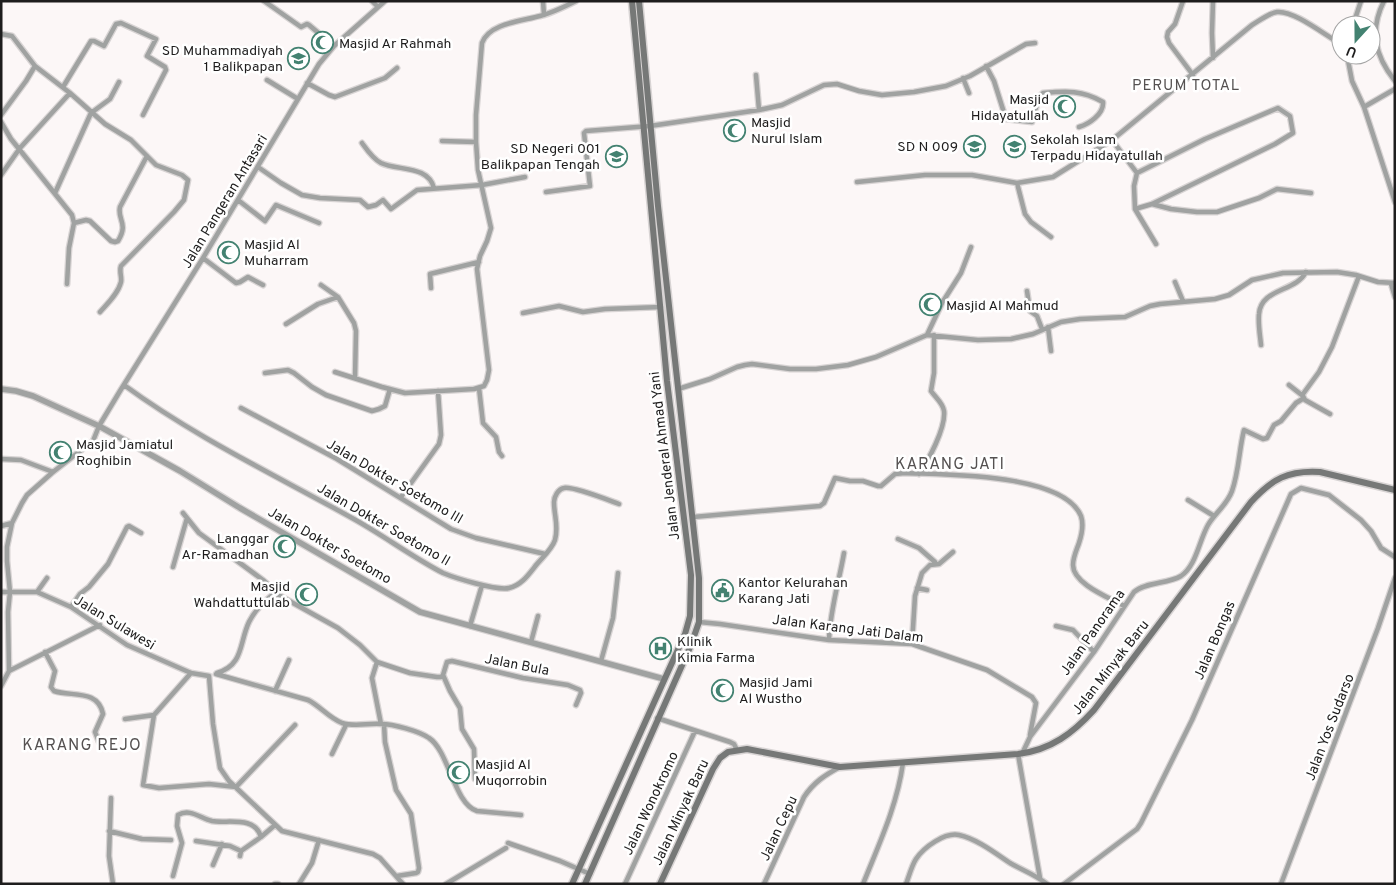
<svg xmlns="http://www.w3.org/2000/svg" width="1396" height="885" viewBox="0 0 1396 885" font-family="Overpass,sans-serif">
  <style>
    .lines { fill: none; stroke-linecap: round; stroke-linejoin: round }
    .minor-casing { stroke: #d8d4d4; stroke-width: 7 }
    .tertiary-casing { stroke: #d8d4d4; stroke-width: 8 }
    .secondary-casing { stroke: #d8d4d4; stroke-width: 9 }
    .minor { stroke: #a0a2a1; stroke-width: 4.5 }
    .tertiary { stroke: #a0a2a1; stroke-width: 5.5 }
    .secondary { stroke: #767877; stroke-width: 6 }
    .labels { text-anchor: middle; stroke-width: 5; stroke-linejoin: round; paint-order: stroke }
    .poi-label { font-size: 14px; fill: #1e1d1d; stroke: #fff; text-anchor: start }
    .street-label { font-size: 14px; fill: #1e1d1d; stroke: #fff }
    .neighbourhood-label { font-size: 15px; letter-spacing: 1px; fill: #555151; stroke: #fff }
    .quarter-label { font-size: 16px; letter-spacing: 1px; fill: #555151; stroke: #fff }
  </style>
  <rect width="100%" height="100%" fill="#fcf7f7"/>
  <g class="lines">
    <defs>
      <path id="minor" d="M264,1L301,27L307,24L309,25L334,46
        M372,1L378,7
        M543,1L544,15
        M1183,1L1175,24L1168,32L1167,37L1169,43L1193,75
        M1384,1C1369,31 1375,56 1395,81
        M1353,25L1361,1
        M1,34L12,36L35,66L70,93L105,124L131,140L156,165L182,175L188,180L184,200L174,212L121,266C119,272 122,276 121,282C118,294 107,304 100,312
        M1347,55L1352,81L1364,107L1395,202
        M1213,58L1212,33L1213,1
        M986,66L994,81L1006,119L1032,122L1039,97L1043,93C1067,91 1082,90 1103,102C1104,114 1089,124 1079,127
        M756,75L759,110
        M963,78L969,93
        M267,80L298,99
        M307,83L329,95L335,97L385,78L397,68
        M63,87L91,41H94L104,46L116,24L121,23L156,39L147,56L165,67L166,70L143,115
        M1364,107L1395,89
        M1,115L26,81L35,66
        M1,122L11,139L72,215L74,223L69,248L67,284
        M1112,140L1137,173L1134,186L1135,209L1156,244
        M442,141L476,142
        M362,143C367,150 373,159 381,163C398,171 428,165 434,188
        M258,167L281,183L302,195L320,198L360,200L368,207L376,205L383,200L391,209L417,190L482,185L525,177
        M1,175L20,148L70,93
        M857,182L925,175H972L1017,183L1053,177L1112,140L1252,25C1259,21 1269,13 1277,12C1294,10 1326,36 1341,44
        M1017,183L1025,214L1031,222L1051,237
        M546,192L590,186L584,133L586,131L650,126L759,110L782,105L824,85L837,84L859,91L882,95L914,92L946,86L970,76L1026,44L1035,43
        M55,193L91,113L110,99L119,82
        M238,200L265,221L276,205L319,223
        M1152,204L1171,209L1197,212H1217L1259,198L1277,189L1311,193
        M1135,209L1152,204L1275,144L1293,133L1290,116L1278,108L1205,139L1137,173
        M74,223L86,220L90,221L111,241L115,242L118,241C129,223 117,220 120,207L147,156
        M203,258L236,283L240,282L248,277L263,285
        M1175,282L1183,301
        M1391,284L1395,297
        M321,285L338,297L354,323L356,331L355,378
        M431,288L430,274L479,262
        M1027,291L1030,311L1037,316L1042,329
        M523,313L559,306L583,312L605,309L661,307
        M286,324L318,304L338,297
        M1048,327L1051,351
        M927,335L942,303L961,273L971,247
        M1261,345C1260,335 1258,324 1259,314C1261,288 1296,292 1306,272
        M335,372L382,387L405,393L474,389L484,386L487,380L489,370L477,269L480,256L487,241L491,228L478,170L476,142V115L482,43C489,23 523,21 540,16C552,13 564,7 576,1
        M265,373L288,370L294,373L312,387L326,395L372,411L379,409L385,406L390,389
        M124,385C195,437 275,475 352,518C383,535 412,557 443,573C455,578 497,591 509,588C522,585 529,574 537,564C543,557 552,549 555,540C559,526 554,516 554,502C554,497 558,489 564,488C573,486 608,500 619,504
        M1289,385L1303,396
        M479,388L483,423L496,437L499,452L502,456
        M678,389L710,379L737,367L745,365L752,364L790,369H816L848,365L876,357L927,335L978,340L1011,339L1033,334L1061,322L1080,319L1125,317L1150,306L1160,304L1215,299L1229,295L1252,280L1283,273L1337,272L1356,275L1378,282L1395,283
        M241,408L337,459L451,529L476,538L545,554
        M1330,414L1305,400L1303,396V394L1319,372L1332,347L1359,276
        M1,459L21,460L53,472
        M919,474C928,461 946,428 944,411C943,403 936,398 931,391L934,373V335
        M401,497L439,444L441,435L438,391
        M1188,500L1214,516
        M183,513L199,533L263,580L273,589L275,593
        M693,517L820,506L824,503L835,478L850,481H863L878,486H881L895,474L905,473C946,475 1063,473 1081,516C1084,525 1082,534 1079,543C1077,549 1073,557 1073,565C1073,584 1110,598 1124,606
        M1,526L12,523
        M898,539L919,548L935,562
        M173,567L187,518
        M917,588L927,590
        M1,592H37L71,607L127,645L191,673L209,676
        M37,592L47,578
        M71,607L80,594L89,587L108,564L127,527L129,526L141,533
        M699,622L720,624L829,640L912,644L987,670L1032,697L1036,703L1030,735
        M470,626L482,585
        M1056,626L1073,630L1094,652
        M829,640C830,610 839,582 844,553
        M531,642L538,616
        M912,644L915,596L922,573L930,565L939,564L953,552
        M45,652L55,671L51,687L54,691C72,697 98,689 103,714L95,732L99,742
        M601,661L613,618L618,573
        M377,662L372,678L381,724
        M9,671L100,625
        M191,673L154,715L143,785L159,788L209,784L236,787L295,725
        M217,673C244,665 239,643 249,622C255,610 264,601 275,593L338,628L360,645L377,662L410,673L437,677H441L443,675
        M216,674L308,700C320,706 329,718 342,723C354,727 368,723 381,724C393,724 419,731 429,738C449,751 454,804 477,811L521,815
        M443,675L447,662L452,661L523,678L568,685L580,690L581,693L576,705
        M443,675L450,691L460,708L462,729L474,749L475,779
        M209,676L213,724L220,768L229,781L282,831L373,854L380,858L403,884
        M1,686L9,671L8,612L10,592L7,561V547L12,523L22,503L27,495L53,472L93,441L99,426L120,391L203,258L319,64L334,46L385,1
        M275,691L289,660
        M657,718L730,742L734,744L737,750
        M125,719L154,715
        M384,724L385,742L396,790L411,814L419,868L418,872L416,873L397,876
        M332,754L346,725
        M1018,754L1040,878
        M1022,754L1030,737L1094,652L1134,592C1145,582 1168,584 1181,576C1196,566 1199,541 1208,525C1215,513 1227,505 1232,491C1239,471 1239,450 1244,430L1263,439L1267,438L1274,425L1281,421L1296,403L1304,398
        M111,798L109,856L113,884
        M109,831L142,839L171,840
        M261,837L275,825
        M196,841L230,846L241,851
        M508,843L560,861L590,874
        M213,865L222,844
        M173,876L182,843L177,826L178,815C190,808 200,818 212,821C226,824 255,815 261,837L241,851L240,856
        M275,884H278
        M299,884L312,863L319,840
        M446,884L506,848
        M625,884L695,731
        M764,884L804,797C814,782 825,775 840,767
        M863,884C879,844 897,806 903,763
        M906,884C909,876 912,865 916,859C924,847 945,832 959,835C977,839 995,853 1010,863C1022,870 1036,875 1047,884
        M1064,884L1137,829L1141,823L1192,720L1291,494L1301,488L1329,495L1361,520L1371,531L1381,548L1395,557
        M1281,884L1378,628L1395,578"/>
      <path id="tertiary" d="M1,389L16,391L33,396L99,426L180,471L240,508L420,612L664,679"/>
      <path id="secondary" d="M572,884L685,634L690,616L691,575L667,381L632,1
        M585,884L691,645L699,622V578L658,206L639,1
        M660,884L713,769L720,758L728,752L747,749L840,767L1018,754C1051,750 1073,733 1094,710L1251,502C1272,479 1288,470 1320,472L1395,490"/>
    </defs>
    <use href="#minor" class="minor-casing"/>
    <use href="#tertiary" class="tertiary-casing"/>
    <use href="#secondary" class="secondary-casing"/>
    <use href="#minor" class="minor"/>
    <use href="#tertiary" class="tertiary"/>
    <use href="#secondary" class="secondary"/>
  </g>
  <defs>
    <symbol id="mosque-ring" viewBox="-11 -11 22 22"><circle r="9.5" fill="#fff" stroke="#438271" stroke-width="1.5"/><path d="M3.5-4.9A6 6 0 1 0 3.5 4.9A5 5 0 1 1 3.5-4.9Z" fill="#438271"/></symbol>
    <symbol id="school-ring" viewBox="-11 -11 22 22"><circle r="9.5" fill="#fff" stroke="#438271" stroke-width="1.5"/><path d="M0-5L7-2L0 1L-7-2ZM-4 1L0 2.5L4 1V4Q0 6-4 4Z" fill="#438271"/></symbol>
    <symbol id="civic-ring" viewBox="-11 -11 22 22"><circle r="9.5" fill="#fff" stroke="#438271" stroke-width="1.5"/><path d="M-.6-6.5H3V-4.5H.6V-3L4-1V1h2V6H-6V1h2V-1L-.6-3ZM-1.2 2.5V6h2.4V2.5Z" fill="#438271"/></symbol>
    <symbol id="hospital-ring" viewBox="-11 -11 22 22"><circle r="9.5" fill="#fff" stroke="#438271" stroke-width="1.5"/><path d="M-5-5h3v3.5h4V-5h3V5h-3V1.5h-4V5h-3Z" fill="#438271"/></symbol>
  </defs>
  <g fill-rule="evenodd">
    <use href="#mosque-ring" x="310" y="30" width="25" height="25"/>
    <use href="#school-ring" x="286" y="46" width="25" height="25"/>
    <use href="#mosque-ring" x="1052" y="94" width="25" height="25"/>
    <use href="#mosque-ring" x="722" y="118" width="25" height="25"/>
    <use href="#school-ring" x="962" y="134" width="25" height="25"/>
    <use href="#school-ring" x="1002" y="134" width="25" height="25"/>
    <use href="#school-ring" x="604" y="144" width="25" height="25"/>
    <use href="#mosque-ring" x="216" y="240" width="25" height="25"/>
    <use href="#mosque-ring" x="918" y="292" width="25" height="25"/>
    <use href="#mosque-ring" x="48" y="440" width="25" height="25"/>
    <use href="#mosque-ring" x="272" y="534" width="25" height="25"/>
    <use href="#civic-ring" x="710" y="578" width="25" height="25"/>
    <use href="#mosque-ring" x="294" y="582" width="25" height="25"/>
    <use href="#hospital-ring" x="648" y="636" width="25" height="25"/>
    <use href="#mosque-ring" x="710" y="678" width="25" height="25"/>
    <use href="#mosque-ring" x="446" y="760" width="25" height="25"/>
  </g>
  <g class="labels">
    <g class="poi-label">
      <text x="339" y="48">Masjid Ar Rahmah</text>
      <text x="283" y="55" text-anchor="end">SD Muhammadiyah<tspan x="283" dy="16">1 Balikpapan</tspan></text>
      <text x="1049" y="104" text-anchor="end">Masjid<tspan x="1049" dy="16">Hidayatullah</tspan></text>
      <text x="751" y="127">Masjid<tspan x="751" dy="16">Nurul Islam</tspan></text>
      <text x="1030" y="144">Sekolah Islam<tspan x="1030" dy="16">Terpadu Hidayatullah</tspan></text>
      <text x="958" y="151" text-anchor="end">SD N 009</text>
      <text x="600" y="153" text-anchor="end">SD Negeri 001<tspan x="600" dy="16">Balikpapan Tengah</tspan></text>
      <text x="244" y="249">Masjid Al<tspan x="244" dy="16">Muharram</tspan></text>
      <text x="946" y="310">Masjid Al Mahmud</text>
      <text x="76" y="449">Masjid Jamiatul<tspan x="76" dy="16">Roghibin</tspan></text>
      <text x="269" y="543" text-anchor="end">Langgar<tspan x="269" dy="16">Ar-Ramadhan</tspan></text>
      <text x="738" y="587">Kantor Kelurahan<tspan x="738" dy="16">Karang Jati</tspan></text>
      <text x="290" y="591" text-anchor="end">Masjid<tspan x="290" dy="16">Wahdattuttulab</tspan></text>
      <text x="677" y="646">Klinik<tspan x="677" dy="16">Kimia Farma</tspan></text>
      <text x="739" y="687">Masjid Jami<tspan x="739" dy="16">Al Wustho</tspan></text>
      <text x="475" y="769">Masjid Al<tspan x="475" dy="16">Muqorrobin</tspan></text>
    </g>
    <g class="street-label">
      <text transform="translate(224 201) rotate(-59)" y="5">Jalan Pangeran Antasari</text>
      <text transform="translate(664 456) rotate(-97)" y="5">Jalan Jenderal Ahmad Yani</text>
      <text transform="translate(395 481) rotate(30)" y="5">Jalan Dokter Soetomo III</text>
      <text transform="translate(384 524) rotate(30)" y="5">Jalan Dokter Soetomo II</text>
      <text transform="translate(330 545) rotate(30)" y="5">Jalan Dokter Soetomo</text>
      <text transform="translate(115 622) rotate(31)" y="5">Jalan Sulawesi</text>
      <text transform="translate(848 628) rotate(7)" y="5">Jalan Karang Jati Dalam</text>
      <text transform="translate(1092 632) rotate(-55)" y="5">Jalan Panorama</text>
      <text transform="translate(1214 640) rotate(-67)" y="5">Jalan Bongas</text>
      <text transform="translate(517 664) rotate(11)" y="5">Jalan Bula</text>
      <text transform="translate(1110 667) rotate(-52)" y="5">Jalan Minyak Baru</text>
      <text transform="translate(1329 727) rotate(-69)" y="5">Jalan Yos Sudarso</text>
      <text transform="translate(650 803) rotate(-65)" y="5">Jalan Wonokromo</text>
      <text transform="translate(680 812) rotate(-65)" y="5">Jalan Minyak Baru</text>
      <text transform="translate(778 828) rotate(-65)" y="5">Jalan Cepu</text>
    </g>
    <g class="neighbourhood-label">
      <text x="1186" y="90">PERUM TOTAL</text>
    </g>
    <g class="quarter-label">
      <text x="950" y="469">KARANG JATI</text>
      <text x="82" y="750">KARANG REJO</text>
    </g>
  </g>
  <rect width="1396" height="885" fill="none" stroke="#1e1d1d" stroke-width="5"/>
  <g transform="translate(1356 40) rotate(201)"><circle r="24" fill="#ffffff" stroke="#a5a5a5"/>
  <path d="M0-4L9 19L0 12L-9 19Z" fill="#438271"/>
  <text y="-8" font-size="14" font-weight="bold" text-anchor="middle" fill="#1e1d1d">U</text>
  </g>
</svg>
